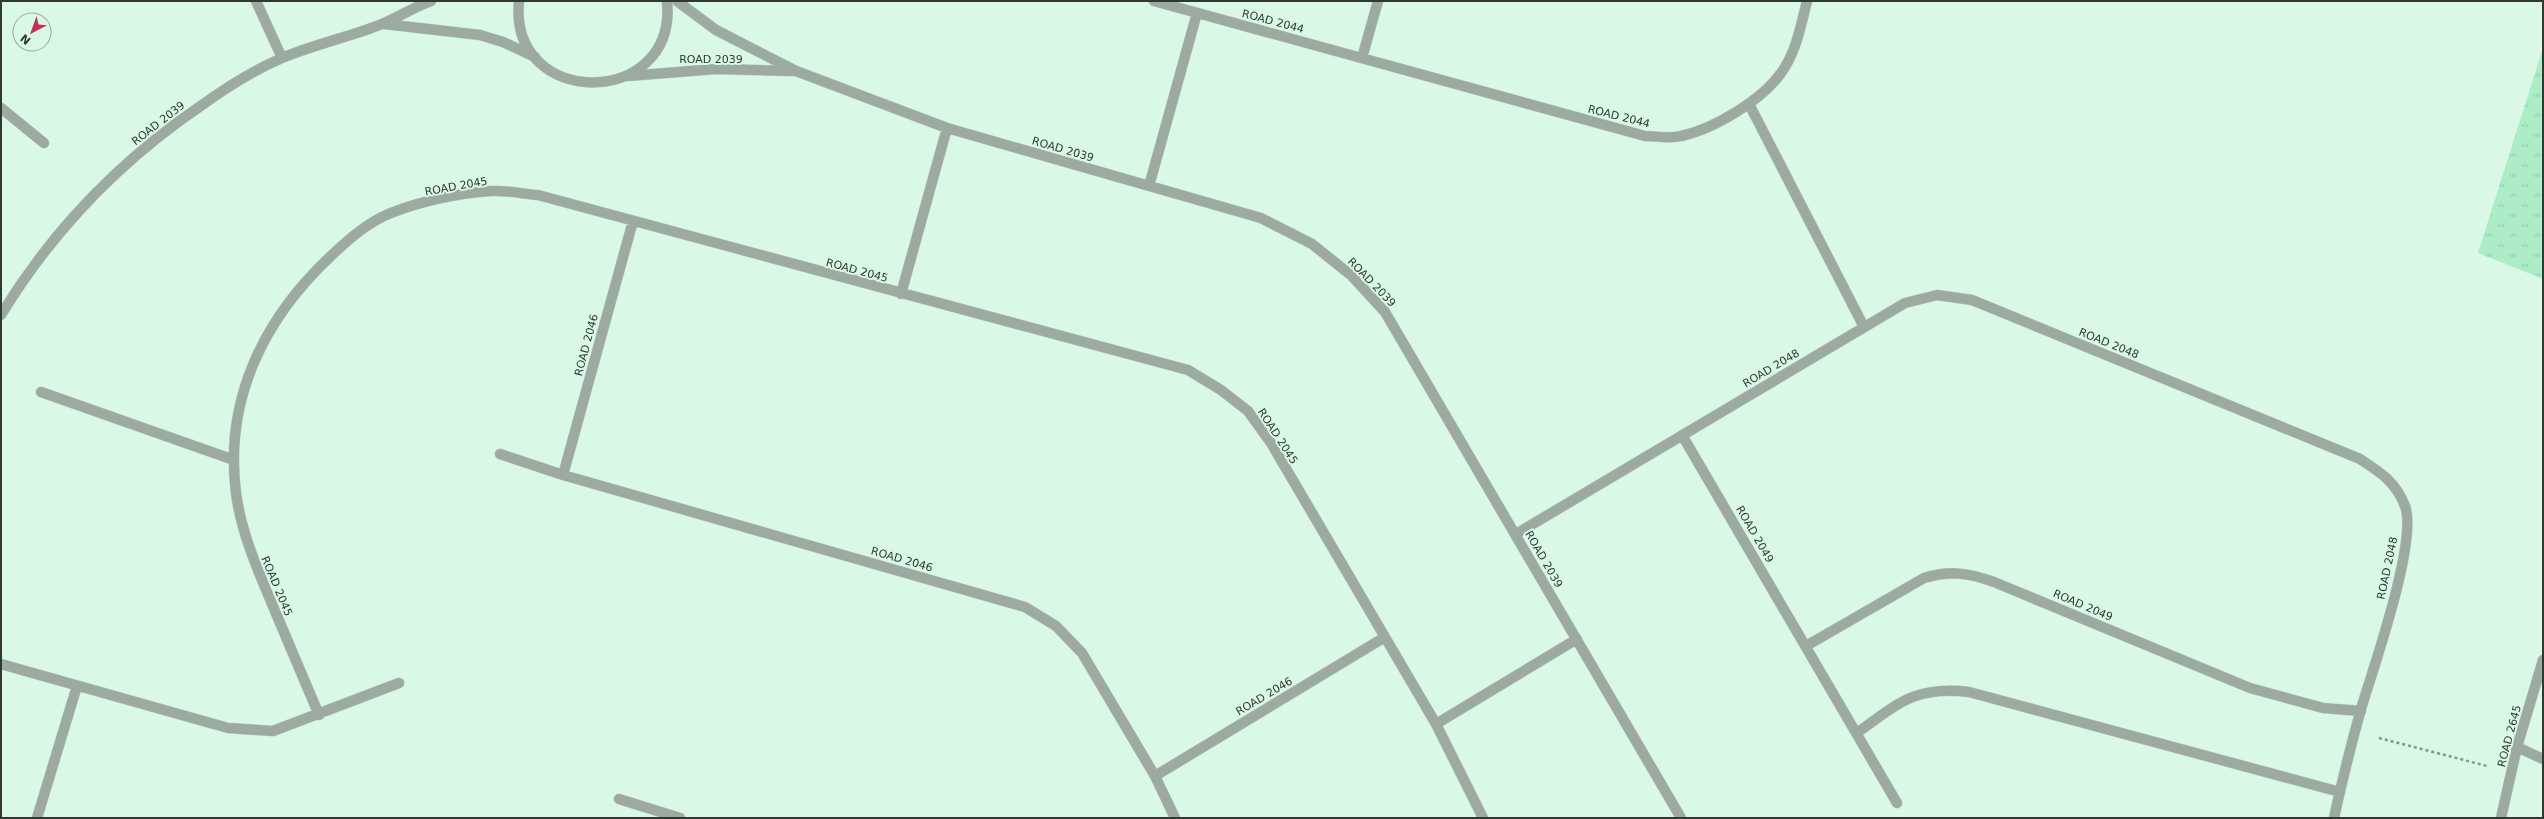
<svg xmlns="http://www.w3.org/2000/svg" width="2544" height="819" viewBox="0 0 2544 819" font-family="'DejaVu Sans',sans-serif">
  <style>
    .park { fill: url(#park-tufts) }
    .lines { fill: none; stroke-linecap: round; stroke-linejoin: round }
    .minor-casing { stroke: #b7d2c2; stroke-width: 11 }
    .path { stroke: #83988c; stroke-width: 2.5; stroke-dasharray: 3 3; stroke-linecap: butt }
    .minor { stroke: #9daaa2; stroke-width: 10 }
    .labels { text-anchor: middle; stroke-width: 4; stroke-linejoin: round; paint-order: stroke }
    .street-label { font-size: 11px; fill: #2d3932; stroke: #d9f8e6 }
  </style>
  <defs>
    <pattern id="park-tufts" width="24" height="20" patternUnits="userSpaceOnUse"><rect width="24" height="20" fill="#acedc8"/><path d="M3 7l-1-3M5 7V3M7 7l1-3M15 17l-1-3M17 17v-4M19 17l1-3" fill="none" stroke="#94ccac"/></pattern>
  </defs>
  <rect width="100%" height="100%" fill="#d9f8e6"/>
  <path class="park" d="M2543,48V279L2478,253Z"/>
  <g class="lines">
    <defs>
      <path id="minor" d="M256,1L282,58
        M519,1C508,110 678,109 667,1
        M677,1L716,30L796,71L947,128L1261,218L1312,244L1352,276L1385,312L1681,818
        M1154,1L1645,136C1656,136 1670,139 1681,136C1714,129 1762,100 1781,73C1796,53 1801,25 1807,1
        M384,24L480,35L503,42L535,57
        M1362,58L1378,1
        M628,76L716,69L794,71
        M1749,104L1864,327
        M1,108L44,143
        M1149,186L1197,13
        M901,294L947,128
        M1,315C52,231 121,160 202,105C227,87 254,70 282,58C315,44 350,37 382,24C399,17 414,7 431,1
        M41,392L234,460
        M1682,435L1897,803
        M500,454L563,475L1025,607L1056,626L1082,653L1155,776L1175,818
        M563,475L633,221
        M1516,534L1905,303L1937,295L1972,300L2360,459C2380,472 2396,482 2405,506C2418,541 2373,669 2361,709C2351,745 2342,781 2334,818
        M1806,646L1924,578C1950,570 1969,573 1994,582L2250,688L2323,708L2361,711
        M1,664L228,728L273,731L399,683
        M319,715C303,678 288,641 272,604C257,568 241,532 236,493C224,399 264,318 332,255C349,239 368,222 391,213C421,201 459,193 491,191C506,190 523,194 538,195L1188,370L1221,390L1248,411L1271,443L1436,724L1483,818
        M1436,724L1577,639
        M1857,733C1897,704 1916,685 1969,692L2340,792
        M2517,747L2543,759
        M1155,776L1385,637
        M619,799L680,818
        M37,818L77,686
        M2501,818L2517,747L2543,660"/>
    </defs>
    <use href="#minor" class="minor-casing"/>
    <path class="path" d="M2379,738L2487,766"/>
    <use href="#minor" class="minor"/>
  </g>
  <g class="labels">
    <g class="street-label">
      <text transform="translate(1273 21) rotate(15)" y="4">ROAD 2044</text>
      <text x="711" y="63">ROAD 2039</text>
      <text transform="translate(1619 116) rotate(14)" y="4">ROAD 2044</text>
      <text transform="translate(158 123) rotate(-38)" y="4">ROAD 2039</text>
      <text transform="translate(1063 149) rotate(16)" y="4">ROAD 2039</text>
      <text transform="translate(456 186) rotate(-10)" y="4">ROAD 2045</text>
      <text transform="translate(857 270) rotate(15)" y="4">ROAD 2045</text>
      <text transform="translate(1372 282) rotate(46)" y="4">ROAD 2039</text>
      <text transform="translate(2109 343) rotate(22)" y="4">ROAD 2048</text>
      <text transform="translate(586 345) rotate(-75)" y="4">ROAD 2046</text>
      <text transform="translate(1771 368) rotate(-31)" y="4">ROAD 2048</text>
      <text transform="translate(1278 436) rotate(57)" y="4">ROAD 2045</text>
      <text transform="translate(1755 534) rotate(60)" y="4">ROAD 2049</text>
      <text transform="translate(902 559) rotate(16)" y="4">ROAD 2046</text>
      <text transform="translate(1544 559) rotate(60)" y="4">ROAD 2039</text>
      <text transform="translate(2387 568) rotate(-78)" y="4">ROAD 2048</text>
      <text transform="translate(277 586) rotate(67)" y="4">ROAD 2045</text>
      <text transform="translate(2083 605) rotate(23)" y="4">ROAD 2049</text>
      <text transform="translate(1264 696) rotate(-31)" y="4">ROAD 2046</text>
      <text transform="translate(2509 736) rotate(-75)" y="4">ROAD 2645</text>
    </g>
  </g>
  <rect width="2544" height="819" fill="none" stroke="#2d3932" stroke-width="4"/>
  <g transform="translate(32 32) rotate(221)"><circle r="19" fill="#d9f8e6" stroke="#94ac9e"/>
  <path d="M0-3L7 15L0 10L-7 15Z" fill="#c03159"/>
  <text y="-6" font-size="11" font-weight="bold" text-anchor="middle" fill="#2d3932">N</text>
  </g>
</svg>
